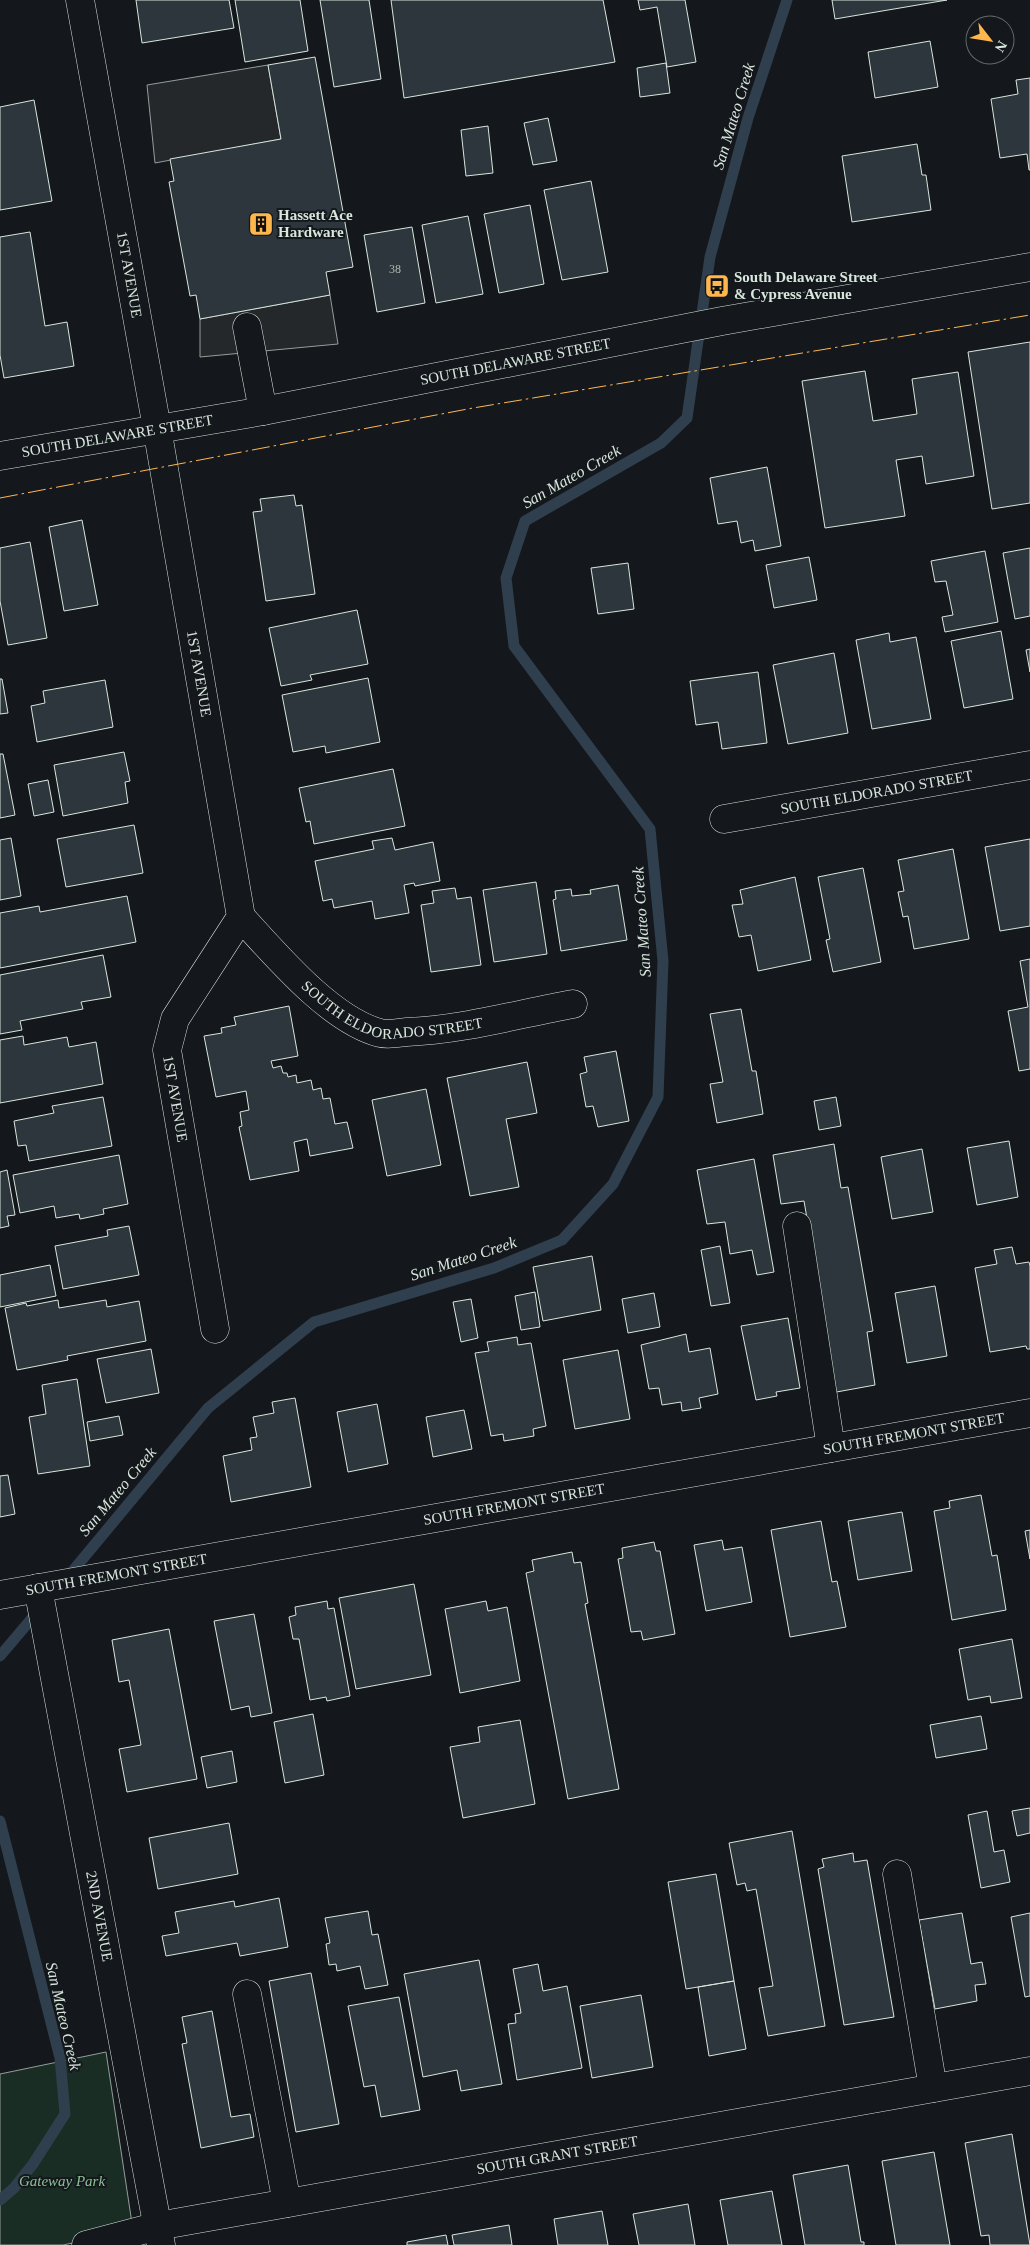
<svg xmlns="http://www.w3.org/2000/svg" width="1030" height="2245" viewBox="0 0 1030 2245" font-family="Georgia,serif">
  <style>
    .green { fill: #1a2d24; stroke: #939e99 }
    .parking { fill: #24282b; stroke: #939e99 }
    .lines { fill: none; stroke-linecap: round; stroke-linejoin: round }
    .stream { stroke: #2f3f4d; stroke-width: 11 }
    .building { fill: #2c363c; stroke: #d8e6dc }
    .minor-casing { stroke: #d8e6dc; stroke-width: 29 }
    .major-casing { stroke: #d8e6dc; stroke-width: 29 }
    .minor { stroke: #14181c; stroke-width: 28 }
    .major { stroke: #14181c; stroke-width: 28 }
    .power { stroke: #ffb74d; stroke-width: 1; stroke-dasharray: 18 4 2.5 4; stroke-linecap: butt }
    .labels { text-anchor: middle; stroke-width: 4; stroke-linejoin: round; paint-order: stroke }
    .number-label { font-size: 12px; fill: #adbab4 }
    .poi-label { font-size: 15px; font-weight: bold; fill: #d8e6dc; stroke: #14181c; text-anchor: start }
    .street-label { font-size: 15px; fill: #d8e6dc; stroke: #14181c }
    .park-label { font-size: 15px; font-style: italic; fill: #8ac095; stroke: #14181c }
    .water-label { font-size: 16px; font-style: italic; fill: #d8e6dc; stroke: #14181c }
  </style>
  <rect width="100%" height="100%" fill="#14181c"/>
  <path class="green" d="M106,2052L133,2230L63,2245H0V2074Z"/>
  <path class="parking" d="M268,65L281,139L155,163L147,85Z
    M330,295L338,344L200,357V319Z"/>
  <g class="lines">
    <path class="stream" d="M66,1579L208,1408L314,1322L494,1268L562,1240L613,1184L658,1097L663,961L650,829L514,646L506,578L525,521L661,443L687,418L710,257L748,118L787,0
      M0,1656L39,1610
      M0,1821L60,2058L65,2114L33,2164L14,2188L0,2200"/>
  </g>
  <path class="building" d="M136,0H229L234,28L142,43Z
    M235,0H300L308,51L245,62Z
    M320,0H369L381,79L334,87Z
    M391,0H603L615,62L404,98Z
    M638,0H685L696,62L667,67L657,7L640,10Z
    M832,0H947L835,19Z
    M930,41L938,87L875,98L868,52Z
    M315,57L353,267L326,272L330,295L200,319L196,295L190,296L169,182L174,181L170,159L281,139L268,65Z
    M666,63L670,93L640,97L637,68Z
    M1030,78V170H1029L1027,154L1000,158L991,99L1018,94L1016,80Z
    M34,100L52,201L0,210V107Z
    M548,118L557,161L533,165L524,123Z
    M488,126L493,173L466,176L461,130Z
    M917,144L922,175H926L931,210L852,222L842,156Z
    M591,181L608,272L562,280L544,190Z
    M530,205L544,284L499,293L484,214Z
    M468,216L483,294L436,303L422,225Z
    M412,227L425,303L377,312L364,235Z
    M30,232L45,326L67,322L74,366L4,378L0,355V237Z
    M1030,342V503L992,509L968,352Z
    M865,371L873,421L917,414L912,379L958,372L974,476L926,484L922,456L896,460L905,516L825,528L802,381Z
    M767,467L781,546L755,551L753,540L741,543L737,521L718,524L710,478Z
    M294,495L296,506L302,505L315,594L266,601L253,512L262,511L260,499Z
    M82,520L98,605L64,611L49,527Z
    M30,542L47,638L8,645L0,601V548Z
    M1030,548V616L1015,619L1003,553Z
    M985,551L998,622L945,632L942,617L953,615L946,581L935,582L931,561Z
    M809,557L817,600L774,608L766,565Z
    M628,563L634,609L598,614L591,568Z
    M357,610L368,664L310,675L312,680L281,686L269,628Z
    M1001,631L1013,699L964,708L951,641Z
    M889,633L890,642L916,637L931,719L872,729L856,640Z
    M1030,649V672L1026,650Z
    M834,653L848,733L788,744L773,665Z
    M758,672L767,743L722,749L718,722L696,725L690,681Z
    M368,678L380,742L326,753L325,746L293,752L282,695Z
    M0,679H2L8,713L0,714Z
    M105,680L113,727L37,742L31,706L45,703L43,691Z
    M124,752L130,781L125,782L128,803L63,816L54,765Z
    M0,754H3L15,815L0,818Z
    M393,769L405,826L314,844L310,821L306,822L299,788Z
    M48,780L54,812L34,816L28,784Z
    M134,825L143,873L66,887L57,839Z
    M11,838L21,896L0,900V840Z
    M392,838L395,850L433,842L440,881L415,886L414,883L404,885L409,913L375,919L372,901L334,908L332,899L323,901L315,861L374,849L372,841Z
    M1030,839V926L1000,931L985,847Z
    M953,849L969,939L914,949L908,916L903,917L898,892L904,891L898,860Z
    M863,868L881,962L833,972L826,940L830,939L818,877Z
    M795,877L811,960L758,971L751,935L739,937L732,905L743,904L740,890Z
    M536,882L547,954L494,962L483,890Z
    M618,885L627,940L561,951L553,900L556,899L555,891L571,889L572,896L591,894L590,890Z
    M455,888L457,899L471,897L481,965L431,972L421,905L434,903L432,891Z
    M127,896L136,942L0,968V913L39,906L40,912Z
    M103,955L111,997L81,1002L83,1009L20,1021L22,1030L0,1034V975Z
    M1030,959V1069L1019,1071L1008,1011L1028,1007L1020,961Z
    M289,1006L298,1056L271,1061L273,1068L281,1066L283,1073H287L288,1077L296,1075L297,1083L311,1080L313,1090L321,1088L323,1099L330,1098L335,1124L347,1122L353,1148L310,1156L307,1139L294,1142L299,1171L250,1180L239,1127L242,1126L240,1112L249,1110L246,1091L216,1097L204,1036L222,1033L221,1028L236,1025L234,1017Z
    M741,1009L752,1071H756L763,1114L717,1123L710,1084L723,1082L710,1014Z
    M23,1036L24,1045L67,1037L69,1047L96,1042L103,1084L0,1103V1040Z
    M616,1051L629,1121L598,1127L593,1106L586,1107L580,1074L587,1072L584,1057Z
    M527,1062L537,1113L506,1119L519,1187L470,1196L447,1078Z
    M426,1089L441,1165L387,1176L372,1100Z
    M103,1097L112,1146L29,1161L26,1145L18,1146L14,1121L54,1113L52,1106Z
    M836,1097L841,1126L819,1130L814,1101Z
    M1009,1141L1018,1197L977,1205L967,1148Z
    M834,1144L841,1188L848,1187L873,1331L867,1332L875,1385L831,1393L827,1335L804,1201L781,1204L773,1155Z
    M922,1149L933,1212L892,1219L881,1157Z
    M119,1155L128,1204L103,1209L104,1214L80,1219L79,1214L56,1218L54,1206L20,1213L13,1175Z
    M754,1159L774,1272L757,1275L752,1250L730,1254L725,1222L707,1224L697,1170Z
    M7,1170L15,1215L7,1216L9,1226L0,1228V1172Z
    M129,1226L139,1275L63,1289L55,1246L108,1236L107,1230Z
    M720,1246L730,1303L711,1306L701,1250Z
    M1012,1247L1016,1264L1029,1262L1030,1266V1349H1027L1026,1346L990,1352L975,1268L997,1264L994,1250Z
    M592,1256L601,1310L543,1321L533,1267Z
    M50,1265L56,1296L0,1307V1275Z
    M935,1286L947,1356L907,1363L895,1293Z
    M535,1292L540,1327L521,1330L515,1296Z
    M654,1293L660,1327L628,1333L622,1299Z
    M471,1299L478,1338L461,1342L453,1302Z
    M58,1300L59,1308L106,1300L107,1307L139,1301L146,1341L67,1356L68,1360L17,1370L5,1308L26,1303L27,1306Z
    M788,1318L800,1388L776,1392L777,1396L756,1400L741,1326Z
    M686,1334L689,1352L710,1348L718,1394L699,1398L701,1408L682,1411L681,1402L662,1405L659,1388L649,1389L641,1345Z
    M517,1337L518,1345L531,1343L546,1426L533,1429L534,1436L504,1441L503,1434L491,1436L475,1353L489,1351L487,1342Z
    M151,1349L159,1393L106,1403L97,1359Z
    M618,1350L630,1419L575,1429L563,1360Z
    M77,1379L90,1466L38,1474L29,1417L46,1414L42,1385Z
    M295,1398L311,1487L231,1502L223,1456L252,1450L250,1438L257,1437L253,1417L274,1413L272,1402Z
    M377,1404L388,1464L348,1472L337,1412Z
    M464,1410L472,1449L433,1457L426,1417Z
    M119,1416L123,1435L90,1441L87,1422Z
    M8,1475L15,1514L0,1517V1476Z
    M981,1495L992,1556L997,1555L1006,1610L952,1620L934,1511L950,1508L949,1501Z
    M902,1512L912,1571L858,1580L848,1521Z
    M821,1521L832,1582L837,1581L846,1627L790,1637L771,1530Z
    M1030,1530V1559L1025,1531Z
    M722,1540L724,1550L742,1547L752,1602L706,1611L694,1545Z
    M654,1542L656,1551H660L675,1634L643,1640L641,1631L631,1632L618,1559L623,1558L622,1548Z
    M572,1552L574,1563L581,1562L588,1603L585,1604L619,1789L568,1799L526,1573L534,1571L532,1560Z
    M414,1584L431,1675L356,1689L339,1598Z
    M327,1601L328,1609L334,1608L350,1696L327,1701L326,1697L310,1700L299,1639H293L289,1617L296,1615L295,1607Z
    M486,1601L488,1611L507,1607L520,1681L460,1693L445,1609Z
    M254,1614L272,1713L251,1717L249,1706L231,1710L214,1621Z
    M169,1629L197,1779L127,1792L119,1749L141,1745L129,1680L119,1682L112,1640Z
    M1012,1639L1022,1698L991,1703L990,1696L968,1700L959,1649Z
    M313,1714L324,1775L285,1783L274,1722Z
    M981,1716L987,1749L936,1758L930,1725Z
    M520,1720L535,1804L463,1818L450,1747L480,1742L478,1727Z
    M232,1751L237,1782L207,1788L201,1757Z
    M1030,1808V1833L1017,1836L1012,1811Z
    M987,1811L994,1852L1004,1850L1010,1882L981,1888L968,1815Z
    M229,1823L238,1874L158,1889L149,1838Z
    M792,1831L825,2026L768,2036L759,1988L773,1986L756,1889L747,1891L745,1883L737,1885L729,1843Z
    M853,1853L854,1862L867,1860L894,2017L844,2025L818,1869L824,1867L822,1859Z
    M716,1874L734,1981L686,1989L668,1882Z
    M279,1898L288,1947L240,1956L237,1943L166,1956L162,1936L179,1933L175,1912L234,1901L235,1907Z
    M368,1911L372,1935L378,1934L388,1985L365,1989L360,1966L337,1971L336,1964L329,1965L326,1944L330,1943L325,1918Z
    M962,1913L971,1964L982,1962L986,1984L975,1985L977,2001L935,2009L919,1920Z
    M1030,1913V1996L1025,1997L1011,1917Z
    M479,1960L502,2084L461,2091L457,2070L423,2077L404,1974Z
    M538,1964L543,1991L567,1986L582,2068L517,2080L508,2024L516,2023L515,2014L521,2013L513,1969Z
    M311,1973L339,2124L296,2132L269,1981Z
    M734,1981L746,2049L709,2056L698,1987Z
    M641,1995L653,2067L592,2078L580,2006Z
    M399,1997L420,2110L381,2117L375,2085L364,2087L348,2006Z
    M212,2011L231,2117L250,2114L254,2137L201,2148L182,2044L187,2043L182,2017Z
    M1012,2134L1030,2245H990L989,2235L981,2236L965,2143Z
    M934,2152L950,2245H896L882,2161Z
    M848,2165L861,2242H864V2245H805L793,2175Z
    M772,2191L782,2245H728L720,2200Z
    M688,2204L695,2245H639L633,2214Z
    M602,2211L608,2245H558L554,2219Z
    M509,2225L512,2245H454L452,2235Z
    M446,2235L448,2245H407V2242Z"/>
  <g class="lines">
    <defs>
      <g id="minor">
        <path id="s1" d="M80,0L157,428L241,917L175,1019L167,1050L215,1329"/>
        <path d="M247,327L263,411"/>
        <path id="s2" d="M724,819L1030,765"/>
        <path id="s3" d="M241,917C275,954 330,1020 380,1033C388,1035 399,1033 407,1032C462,1030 518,1014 573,1004"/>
        <path d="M797,1226L831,1448"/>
        <path id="s4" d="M38,1588L161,2245"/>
        <path id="s5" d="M0,1595L1030,1413"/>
        <path d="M897,1874L933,2088"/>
        <path d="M247,1994L287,2203"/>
        <path id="s6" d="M86,2245L158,2226L1030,2071"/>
      </g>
      <g id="major">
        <path id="s7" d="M0,456L263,411L722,321L1030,267"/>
      </g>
    </defs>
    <use href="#minor" class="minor-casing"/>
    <use href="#major" class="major-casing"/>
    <use href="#minor" class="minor"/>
    <use href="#major" class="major"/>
    <path class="power" d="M0,498L473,408L1030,315"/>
  </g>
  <defs>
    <symbol id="building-square" viewBox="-11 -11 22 22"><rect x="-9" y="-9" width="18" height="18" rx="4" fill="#ffb74d" stroke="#14181c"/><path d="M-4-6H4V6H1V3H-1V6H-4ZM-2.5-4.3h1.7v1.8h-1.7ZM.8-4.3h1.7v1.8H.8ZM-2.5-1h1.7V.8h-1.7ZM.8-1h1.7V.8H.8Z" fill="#111"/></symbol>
    <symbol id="bus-square" viewBox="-11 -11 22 22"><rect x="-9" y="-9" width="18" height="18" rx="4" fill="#ffb74d" stroke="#14181c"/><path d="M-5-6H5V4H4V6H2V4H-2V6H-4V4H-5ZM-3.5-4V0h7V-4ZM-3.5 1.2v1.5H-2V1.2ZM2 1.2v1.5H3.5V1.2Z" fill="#111"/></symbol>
  </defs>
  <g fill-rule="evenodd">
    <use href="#building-square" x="247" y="210" width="28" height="28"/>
    <use href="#bus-square" x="703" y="272" width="28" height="28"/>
  </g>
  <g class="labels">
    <g class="number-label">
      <text x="395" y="273">38</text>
    </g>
    <g class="poi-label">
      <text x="278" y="220">Hassett Ace<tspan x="278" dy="17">Hardware</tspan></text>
      <text x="734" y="282">South Delaware Street<tspan x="734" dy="17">&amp; Cypress Avenue</tspan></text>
    </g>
    <g class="street-label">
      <text dy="5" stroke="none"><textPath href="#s1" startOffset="279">1ST AVENUE</textPath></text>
      <text dy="5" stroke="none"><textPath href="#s7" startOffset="524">SOUTH DELAWARE STREET</textPath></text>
      <text dy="5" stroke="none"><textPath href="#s7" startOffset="119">SOUTH DELAWARE STREET</textPath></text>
      <text dy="5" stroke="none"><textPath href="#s1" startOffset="684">1ST AVENUE</textPath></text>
      <text dy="5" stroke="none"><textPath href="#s2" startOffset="155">SOUTH ELDORADO STREET</textPath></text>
      <text dy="5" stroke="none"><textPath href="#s3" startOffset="189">SOUTH ELDORADO STREET</textPath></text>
      <text dy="5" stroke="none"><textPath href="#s1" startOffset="1134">1ST AVENUE</textPath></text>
      <text dy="5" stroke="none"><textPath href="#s5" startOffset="928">SOUTH FREMONT STREET</textPath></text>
      <text dy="5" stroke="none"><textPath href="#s5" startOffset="522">SOUTH FREMONT STREET</textPath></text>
      <text dy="5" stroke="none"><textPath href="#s5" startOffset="118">SOUTH FREMONT STREET</textPath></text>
      <text dy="5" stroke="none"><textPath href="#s4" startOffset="334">2ND AVENUE</textPath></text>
      <text dy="5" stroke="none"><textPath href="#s6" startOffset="480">SOUTH GRANT STREET</textPath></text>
    </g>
    <g class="park-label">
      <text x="62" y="2186">Gateway Park</text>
    </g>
    <g class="water-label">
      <text transform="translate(733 116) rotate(-73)" y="6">San Mateo Creek</text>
      <text transform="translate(571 476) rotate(-30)" y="6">San Mateo Creek</text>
      <text transform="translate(641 922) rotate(-94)" y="6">San Mateo Creek</text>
      <text transform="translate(463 1258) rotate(-18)" y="6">San Mateo Creek</text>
      <text transform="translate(117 1491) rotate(-50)" y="6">San Mateo Creek</text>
      <text transform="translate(64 2016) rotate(77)" y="6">San Mateo Creek</text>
    </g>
  </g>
  <g transform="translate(990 40) rotate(121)"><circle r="24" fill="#14181c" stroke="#626a69"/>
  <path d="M0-4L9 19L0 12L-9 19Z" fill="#ffb74d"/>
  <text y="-8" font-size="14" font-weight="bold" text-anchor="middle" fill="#d8e6dc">N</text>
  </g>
</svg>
